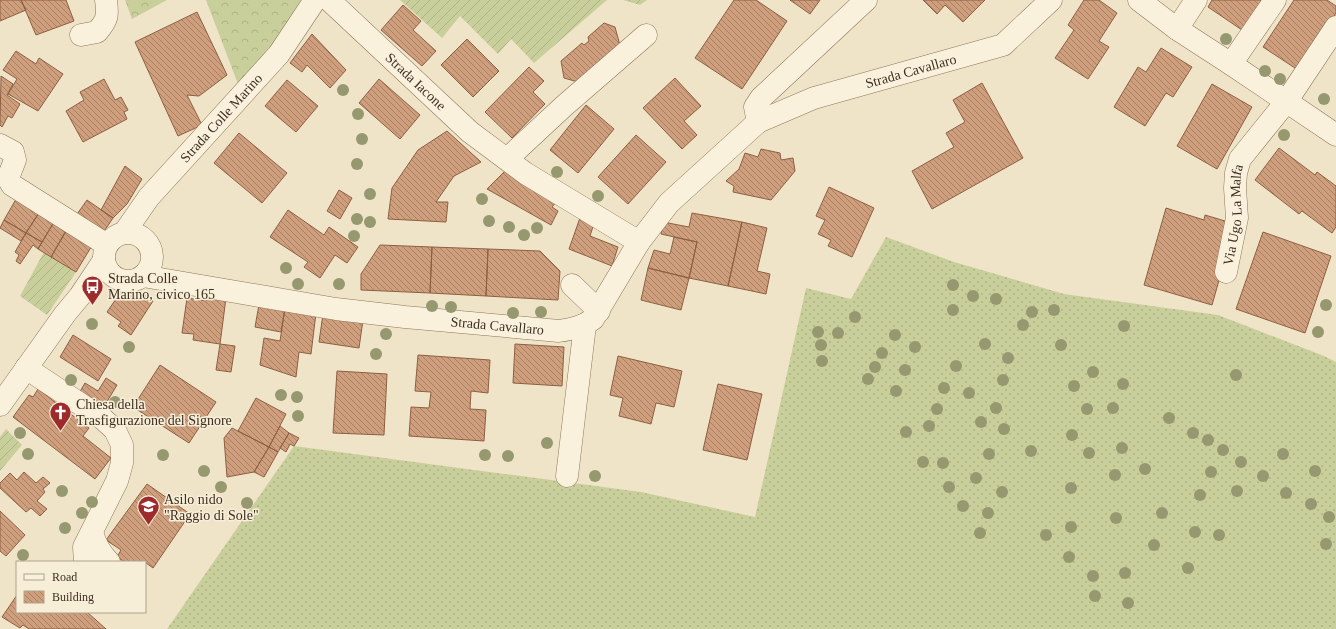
<svg xmlns="http://www.w3.org/2000/svg" width="1336" height="629" viewBox="0 0 1336 629" font-family="Georgia,serif">
  <style>
    .grass { fill: url(#grass-dots) }
    .forest { fill: url(#forest-crowns) }
    .garden { fill: url(#garden-furrows) }
    .building { fill: url(#building-back-hatch); stroke: #8d5f41 }
    .lines { fill: none; stroke-linecap: round; stroke-linejoin: round }
    .minor-casing { stroke: #8d765c; stroke-width: 23 }
    .minor { stroke: #faf1dc; stroke-width: 22 }
    .tree { fill: #96986f }
    .labels { text-anchor: middle; stroke-width: 3; stroke-linejoin: round; paint-order: stroke }
    .street-label { font-size: 14px; fill: #3d2e20; stroke: #f7eed8 }
    .poi-label { font-size: 14px; fill: #3d2e20; stroke: #f7eed8; text-anchor: start }
  </style>
  <defs>
    <pattern id="grass-dots" width="8" height="8" patternUnits="userSpaceOnUse"><rect width="8" height="8" fill="#c9cf9b"/><path d="M2 2h.1M6 6h.1" fill="none" stroke="#aeb285" stroke-width="1.8" stroke-linecap="round"/></pattern>
    <pattern id="forest-crowns" width="20" height="18" patternUnits="userSpaceOnUse"><rect width="20" height="18" fill="#c9cf9b"/><path d="M2 6a3 3 0 1 1 6 0M12 15a3 3 0 1 1 6 0" fill="none" stroke="#aeb285"/></pattern>
    <pattern id="garden-furrows" width="10" height="10" patternUnits="userSpaceOnUse"><rect width="10" height="10" fill="#c9cf9b"/><path d="M-1 1l2-2M0 10L10 0M9 11l2-2" fill="none" stroke="#aeb285"/></pattern>
    <pattern id="building-back-hatch" width="6" height="6" patternUnits="userSpaceOnUse"><rect width="6" height="6" fill="#cf9f7d"/><path d="M-1 5l2 2M0 0l6 6M5-1l2 2" fill="none" stroke="#a98266"/></pattern>
  </defs>
  <rect width="100%" height="100%" fill="#f0e4c8"/>
  <path class="grass" d="M886,237L954,262L1064,294L1218,315L1324,356L1336,362V629H167L294,446L641,492L755,517L806,288L851,299Z"/>
  <path class="forest" d="M125,0H167L132,19Z
    M206,0H303L282,33L238,84Z"/>
  <path class="garden" d="M400,0H607L534,63L511,39L498,54L460,16L442,38Z
    M623,0H647L640,5Z
    M44,252L76,272L47,315L20,296Z
    M6,429L22,445L0,471V437Z"/>
  <path class="building" d="M0,0H21L26,10L0,21Z
    M21,0H66L74,21L36,35Z
    M734,0H756L787,21L742,89L695,58Z
    M790,0H820L810,14Z
    M923,0H985L963,22L945,5L937,14Z
    M1084,0H1099L1117,13L1099,41L1109,47L1088,79L1055,58L1074,30L1068,25Z
    M1212,0H1263L1242,30L1208,7Z
    M1294,0H1327L1336,6V13L1298,70L1263,47Z
    M403,5L421,21L413,30L436,51L422,66L381,30Z
    M197,12L227,75L199,96L187,95L202,125L178,136L135,42Z
    M604,23L615,27L621,49L585,84L564,78L561,61L582,43L584,45L589,41L588,37Z
    M312,34L346,70L330,88L307,65L302,72L290,63Z
    M467,39L499,71L473,97L441,65Z
    M1161,48L1192,67L1173,97L1166,93L1145,126L1114,107L1138,67L1146,72Z
    M16,51L36,64L39,58L63,74L38,111L8,94L17,79L3,70Z
    M529,67L544,81L533,92L545,104L512,138L485,112Z
    M1,76L13,84L7,95L20,104L12,118L8,116L2,127L0,125Z
    M675,78L701,106L684,121L697,135L682,149L643,108Z
    M104,79L115,100L121,97L128,110L124,112L127,119L83,142L66,111L84,100L80,92Z
    M379,79L420,115L400,139L359,103Z
    M287,80L318,106L296,132L265,106Z
    M982,83L1023,158L932,209L912,171L954,147L946,133L965,122L953,100Z
    M1212,84L1252,107L1217,169L1177,146Z
    M586,105L614,129L578,173L550,150Z
    M447,131L481,162L454,176L436,202H448L446,222L388,219L392,188L418,150Z
    M239,133L287,173L262,203L214,163Z
    M636,135L666,162L628,204L598,177Z
    M1279,148L1315,175L1317,172L1336,186V227L1332,233L1302,211L1299,214L1255,180Z
    M761,149L780,153L781,160L793,158L795,171L771,200L733,192L734,186L726,181L739,169L745,153L758,157Z
    M125,166L142,179L127,204L113,218L101,210Z
    M508,168L558,200L552,207L558,211L551,225L487,189Z
    M829,187L874,208L852,257L828,246L831,240L818,234L825,220L816,216Z
    M339,190L352,198L340,219L327,211Z
    M19,194L42,208L26,233L4,220Z
    M87,200L113,218L101,236L75,217Z
    M42,208L57,217L42,242L26,233Z
    M1166,208L1204,220L1205,215L1235,224L1212,305L1144,285Z
    M288,210L324,235L329,227L358,247L347,263L335,255L320,278L304,267L308,262L270,237Z
    M692,213L742,222L728,286L689,278L697,242L661,234L663,222L689,227Z
    M581,215L595,220L590,236L618,247L612,266L569,249Z
    M57,217L69,225L51,257L38,249Z
    M4,220L26,233L21,241L0,228Z
    M742,222L767,228L757,271L770,274L766,294L728,286Z
    M68,228L93,244L76,272L51,257Z
    M1263,232L1331,256L1305,333L1236,309Z
    M26,233L42,242L38,249L33,245L20,264L16,261L19,255L15,252Z
    M674,237L697,242L689,278L648,268L654,250L670,254Z
    M380,245L432,247L430,293L361,290V274Z
    M432,247L488,249L486,296L430,293Z
    M488,249L540,251L560,271L558,300L486,296Z
    M648,268L689,278L681,310L641,300Z
    M127,283L153,301L131,335L118,326L121,322L107,312Z
    M207,295L226,298L220,344L193,340L194,334L182,333L187,298L206,301Z
    M260,299L286,303L281,332L255,327Z
    M285,308L316,313L311,354L299,352L296,377L260,365L264,338L280,341Z
    M323,314L363,320L359,348L319,342Z
    M73,335L111,359L98,381L60,357Z
    M220,344L235,346L231,372L216,370Z
    M515,344L564,347L562,386L513,383Z
    M418,355L490,360L488,393L471,391L470,409L486,410L484,441L409,436L411,407L429,408L431,392L415,391Z
    M618,356L682,371L674,407L656,403L651,424L619,416L623,398L610,395Z
    M160,365L216,402L189,443L133,407Z
    M337,371L387,374L384,435L333,433Z
    M106,378L117,385L102,410L78,395L85,383L98,391Z
    M718,384L762,394L747,460L703,450Z
    M38,389L89,428L83,436L111,458L95,479L13,417L29,395L33,397Z
    M256,398L286,414L269,447L238,431Z
    M280,426L289,433L278,452L269,447Z
    M232,428L269,447L254,472L227,477L224,438Z
    M289,433L299,438L294,446L290,444L286,452L280,448Z
    M269,447L278,452L264,477L254,472Z
    M24,472L36,483L43,477L50,483L43,489L45,492L37,501L47,509L40,516L31,508L26,512L0,488V483L10,473L17,480Z
    M147,484L190,514L153,568L146,563L145,565V562H125L117,557L121,550L106,540Z
    M0,511L25,535L6,556L0,551Z
    M17,595V612H87L106,629H29L23,625L20,628L2,617Z"/>
  <g class="lines">
    <defs>
      <g id="minor">
        <path id="s1" d="M329,0L470,132L525,173L639,242"/>
        <path d="M1139,0L1177,29L1231,64L1336,135"/>
        <path d="M1177,29L1196,0"/>
        <path d="M81,35L97,32C108,19 108,16 106,0"/>
        <path d="M1231,64L1275,0"/>
        <path d="M758,122L755,107L761,98L866,0"/>
        <path d="M0,145L13,152L15,160L8,178L12,185L107,245"/>
        <path d="M507,159L564,106L646,35"/>
        <circle cx="128" cy="257" r="24"/>
        <path id="s2" d="M124,233L149,197L279,54L315,0"/>
        <path id="s3" d="M1226,272L1237,218L1235,188L1236,173L1240,159L1286,102L1336,27"/>
        <path id="s4" d="M143,276L336,309L405,317L559,331C572,329 583,327 593,319L639,242L669,203L758,122L814,98L1003,45L1051,0"/>
        <path d="M572,285L599,311"/>
        <path d="M26,368L103,419L115,430L122,445V463L117,481L84,547L85,562"/>
        <path d="M0,405L65,314L80,296L104,260"/>
        <path d="M567,476L585,325"/>
        <path d="M92,532C95,544 100,553 109,562"/>
      </g>
    </defs>
    <use href="#minor" class="minor-casing"/>
    <use href="#minor" class="minor"/>
  </g>
  <g class="tree">
    <circle cx="1226" cy="39" r="6"/>
    <circle cx="1265" cy="71" r="6"/>
    <circle cx="1280" cy="79" r="6"/>
    <circle cx="343" cy="90" r="6"/>
    <circle cx="1324" cy="99" r="6"/>
    <circle cx="358" cy="114" r="6"/>
    <circle cx="1284" cy="135" r="6"/>
    <circle cx="362" cy="139" r="6"/>
    <circle cx="357" cy="164" r="6"/>
    <circle cx="557" cy="172" r="6"/>
    <circle cx="370" cy="194" r="6"/>
    <circle cx="598" cy="196" r="6"/>
    <circle cx="482" cy="199" r="6"/>
    <circle cx="357" cy="219" r="6"/>
    <circle cx="489" cy="221" r="6"/>
    <circle cx="370" cy="222" r="6"/>
    <circle cx="509" cy="227" r="6"/>
    <circle cx="537" cy="228" r="6"/>
    <circle cx="524" cy="235" r="6"/>
    <circle cx="354" cy="236" r="6"/>
    <circle cx="286" cy="268" r="6"/>
    <circle cx="298" cy="284" r="6"/>
    <circle cx="339" cy="284" r="6"/>
    <circle cx="953" cy="285" r="6"/>
    <circle cx="973" cy="296" r="6"/>
    <circle cx="996" cy="299" r="6"/>
    <circle cx="1326" cy="305" r="6"/>
    <circle cx="432" cy="306" r="6"/>
    <circle cx="451" cy="307" r="6"/>
    <circle cx="953" cy="310" r="6"/>
    <circle cx="1054" cy="310" r="6"/>
    <circle cx="541" cy="312" r="6"/>
    <circle cx="1032" cy="312" r="6"/>
    <circle cx="513" cy="313" r="6"/>
    <circle cx="855" cy="317" r="6"/>
    <circle cx="92" cy="324" r="6"/>
    <circle cx="1023" cy="325" r="6"/>
    <circle cx="1124" cy="326" r="6"/>
    <circle cx="818" cy="332" r="6"/>
    <circle cx="1318" cy="332" r="6"/>
    <circle cx="838" cy="333" r="6"/>
    <circle cx="386" cy="334" r="6"/>
    <circle cx="895" cy="335" r="6"/>
    <circle cx="985" cy="344" r="6"/>
    <circle cx="821" cy="345" r="6"/>
    <circle cx="1061" cy="345" r="6"/>
    <circle cx="129" cy="347" r="6"/>
    <circle cx="915" cy="347" r="6"/>
    <circle cx="882" cy="353" r="6"/>
    <circle cx="376" cy="354" r="6"/>
    <circle cx="1008" cy="358" r="6"/>
    <circle cx="822" cy="361" r="6"/>
    <circle cx="956" cy="366" r="6"/>
    <circle cx="875" cy="367" r="6"/>
    <circle cx="905" cy="370" r="6"/>
    <circle cx="1093" cy="372" r="6"/>
    <circle cx="1236" cy="375" r="6"/>
    <circle cx="868" cy="379" r="6"/>
    <circle cx="71" cy="380" r="6"/>
    <circle cx="1003" cy="380" r="6"/>
    <circle cx="1123" cy="384" r="6"/>
    <circle cx="1074" cy="386" r="6"/>
    <circle cx="944" cy="388" r="6"/>
    <circle cx="896" cy="391" r="6"/>
    <circle cx="969" cy="393" r="6"/>
    <circle cx="281" cy="395" r="6"/>
    <circle cx="297" cy="397" r="6"/>
    <circle cx="115" cy="402" r="6"/>
    <circle cx="996" cy="408" r="6"/>
    <circle cx="1113" cy="408" r="6"/>
    <circle cx="937" cy="409" r="6"/>
    <circle cx="1087" cy="409" r="6"/>
    <circle cx="298" cy="416" r="6"/>
    <circle cx="1169" cy="418" r="6"/>
    <circle cx="981" cy="422" r="6"/>
    <circle cx="929" cy="426" r="6"/>
    <circle cx="1004" cy="429" r="6"/>
    <circle cx="906" cy="432" r="6"/>
    <circle cx="20" cy="433" r="6"/>
    <circle cx="1193" cy="433" r="6"/>
    <circle cx="1072" cy="435" r="6"/>
    <circle cx="1208" cy="440" r="6"/>
    <circle cx="547" cy="443" r="6"/>
    <circle cx="1122" cy="448" r="6"/>
    <circle cx="1223" cy="450" r="6"/>
    <circle cx="1031" cy="451" r="6"/>
    <circle cx="1089" cy="453" r="6"/>
    <circle cx="28" cy="454" r="6"/>
    <circle cx="989" cy="454" r="6"/>
    <circle cx="1283" cy="454" r="6"/>
    <circle cx="163" cy="455" r="6"/>
    <circle cx="485" cy="455" r="6"/>
    <circle cx="508" cy="456" r="6"/>
    <circle cx="923" cy="462" r="6"/>
    <circle cx="1241" cy="462" r="6"/>
    <circle cx="943" cy="463" r="6"/>
    <circle cx="1145" cy="469" r="6"/>
    <circle cx="204" cy="471" r="6"/>
    <circle cx="1315" cy="471" r="6"/>
    <circle cx="1211" cy="472" r="6"/>
    <circle cx="1115" cy="475" r="6"/>
    <circle cx="595" cy="476" r="6"/>
    <circle cx="1263" cy="476" r="6"/>
    <circle cx="976" cy="478" r="6"/>
    <circle cx="221" cy="487" r="6"/>
    <circle cx="949" cy="487" r="6"/>
    <circle cx="1071" cy="488" r="6"/>
    <circle cx="62" cy="491" r="6"/>
    <circle cx="1237" cy="491" r="6"/>
    <circle cx="1002" cy="492" r="6"/>
    <circle cx="1286" cy="493" r="6"/>
    <circle cx="1200" cy="495" r="6"/>
    <circle cx="92" cy="502" r="6"/>
    <circle cx="247" cy="503" r="6"/>
    <circle cx="1311" cy="504" r="6"/>
    <circle cx="963" cy="506" r="6"/>
    <circle cx="82" cy="513" r="6"/>
    <circle cx="988" cy="513" r="6"/>
    <circle cx="1162" cy="513" r="6"/>
    <circle cx="1329" cy="517" r="6"/>
    <circle cx="1116" cy="518" r="6"/>
    <circle cx="1071" cy="527" r="6"/>
    <circle cx="65" cy="528" r="6"/>
    <circle cx="1195" cy="532" r="6"/>
    <circle cx="980" cy="533" r="6"/>
    <circle cx="1046" cy="535" r="6"/>
    <circle cx="1219" cy="535" r="6"/>
    <circle cx="1326" cy="544" r="6"/>
    <circle cx="1154" cy="545" r="6"/>
    <circle cx="23" cy="555" r="6"/>
    <circle cx="1069" cy="557" r="6"/>
    <circle cx="1188" cy="568" r="6"/>
    <circle cx="1125" cy="573" r="6"/>
    <circle cx="1093" cy="576" r="6"/>
    <circle cx="1095" cy="596" r="6"/>
    <circle cx="1128" cy="603" r="6"/>
  </g>
  <defs>
    <symbol id="bus-pin" viewBox="-11 -11 22 30"><path d="M0 17L-7.5 6A9.5 9.5 0 1 1 7.5 6Z" fill="#9e2a2b" stroke="#f7eed8"/><path d="M-5-6H5V4H4V6H2V4H-2V6H-4V4H-5ZM-3.5-4V0h7V-4ZM-3.5 1.2v1.5H-2V1.2ZM2 1.2v1.5H3.5V1.2Z" fill="#fff"/></symbol>
    <symbol id="church-pin" viewBox="-11 -11 22 30"><path d="M0 17L-7.5 6A9.5 9.5 0 1 1 7.5 6Z" fill="#9e2a2b" stroke="#f7eed8"/><path d="M-1.2-6h2.4v3.5h3.3v2.4h-3.3V6h-2.4V-.1h-3.3v-2.4h3.3Z" fill="#fff"/></symbol>
    <symbol id="school-pin" viewBox="-11 -11 22 30"><path d="M0 17L-7.5 6A9.5 9.5 0 1 1 7.5 6Z" fill="#9e2a2b" stroke="#f7eed8"/><path d="M0-5L7-2L0 1L-7-2ZM-4 1L0 2.5L4 1V4Q0 6-4 4Z" fill="#fff"/></symbol>
  </defs>
  <g fill-rule="evenodd">
    <use href="#bus-pin" x="80" y="274" width="25" height="34"/>
    <use href="#church-pin" x="48" y="400" width="25" height="34"/>
    <use href="#school-pin" x="136" y="494" width="25" height="34"/>
  </g>
  <g class="labels">
    <g class="street-label">
      <text dy="5" stroke="none"><textPath href="#s4" startOffset="877">Strada Cavallaro</textPath></text>
      <text dy="5" stroke="none"><textPath href="#s1" startOffset="119">Strada Iacone</textPath></text>
      <text dy="5" stroke="none"><textPath href="#s2" startOffset="151">Strada Colle Marino</textPath></text>
      <text dy="5" stroke="none"><textPath href="#s3" startOffset="58">Via Ugo La Malfa</textPath></text>
      <text dy="5" stroke="none"><textPath href="#s4" startOffset="358">Strada Cavallaro</textPath></text>
    </g>
    <g class="poi-label">
      <text x="108" y="283">Strada Colle<tspan x="108" dy="16">Marino, civico 165</tspan></text>
      <text x="76" y="409">Chiesa della<tspan x="76" dy="16">Trasfigurazione del Signore</tspan></text>
      <text x="164" y="504">Asilo nido<tspan x="164" dy="16">"Raggio di Sole"</tspan></text>
    </g>
  </g>
  <rect x="16" y="561" width="130" height="52" fill="#f7eed8" stroke="#ada18e"/>
  <rect x="24" y="574" width="20" height="6" fill="#faf1dc" stroke="#ada18e"/>
  <text x="52" y="581" font-size="12" fill="#3d2e20">Road</text>
  <rect x="24" y="591" width="20" height="12" fill="url(#building-back-hatch)" stroke="#ada18e"/>
  <text x="52" y="601" font-size="12" fill="#3d2e20">Building</text>
</svg>
